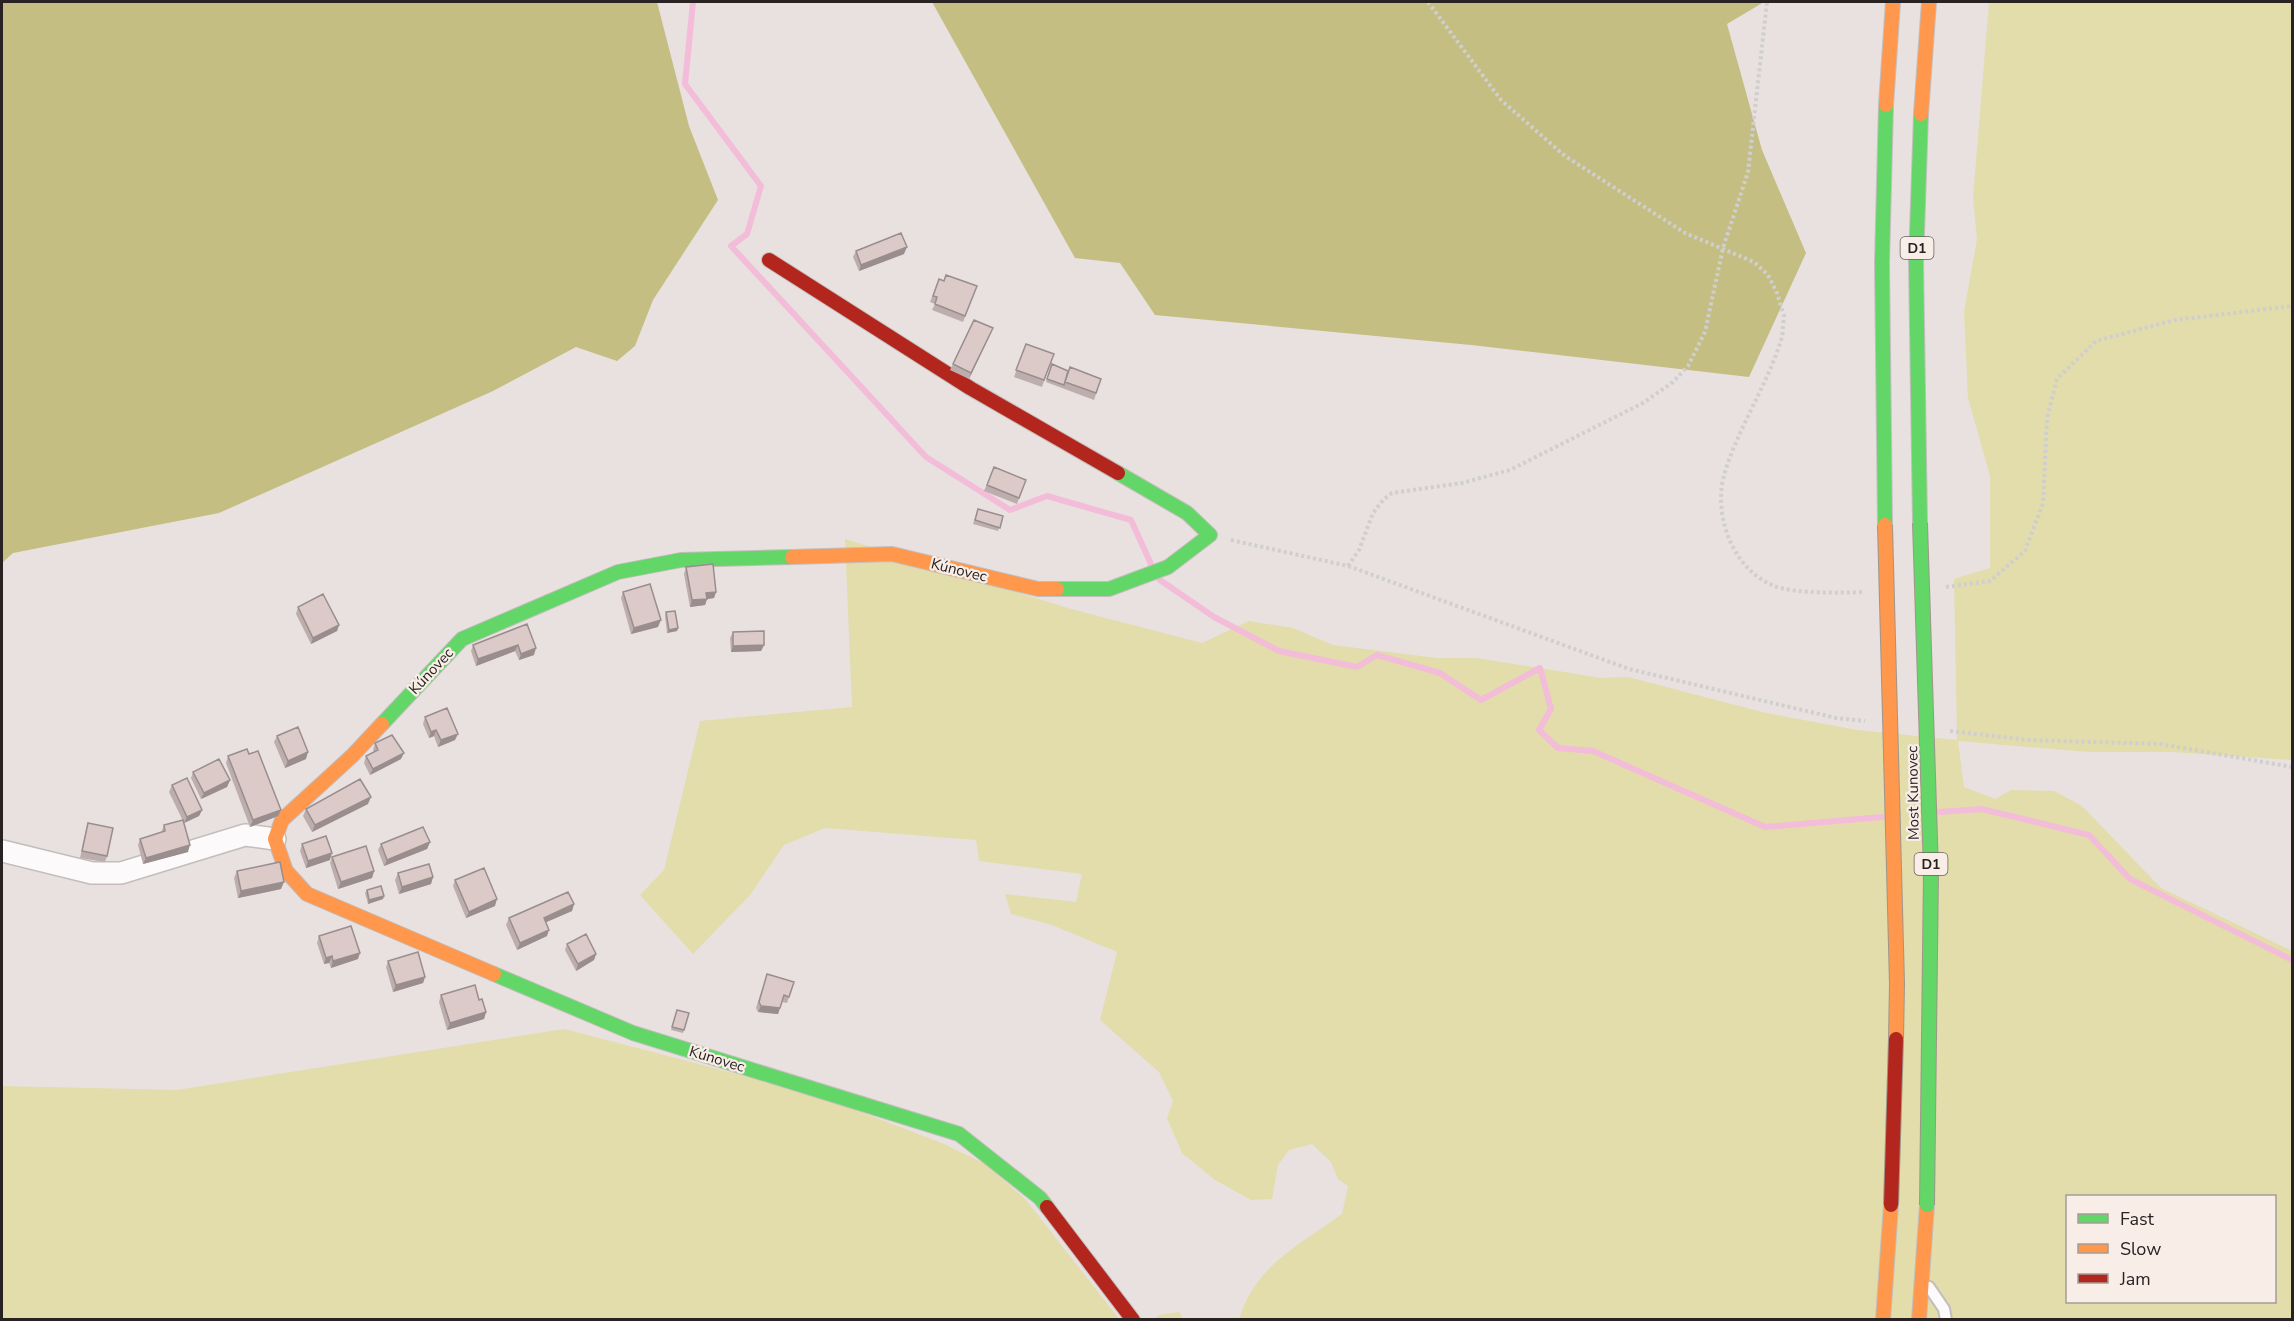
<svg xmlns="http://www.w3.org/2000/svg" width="2294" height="1321" viewBox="0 0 2294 1321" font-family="'Nunito Sans',sans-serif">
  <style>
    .green { fill: #e2ddaa; fill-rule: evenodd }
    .forest { fill: #c5be82 }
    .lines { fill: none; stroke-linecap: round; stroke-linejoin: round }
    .stream { stroke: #f3bcd8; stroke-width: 6 }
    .lane-casing { stroke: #c3bebc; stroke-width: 14 }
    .street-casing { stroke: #c3bebc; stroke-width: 24 }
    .fast-casing { stroke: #c3bebc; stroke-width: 16 }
    .slow-casing { stroke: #c3bebc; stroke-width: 16 }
    .jam-casing { stroke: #c3bebc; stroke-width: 16 }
    .path { stroke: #d0cece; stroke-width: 4; stroke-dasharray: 3 3; stroke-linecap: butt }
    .lane { stroke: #fcfafa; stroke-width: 10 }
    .street { stroke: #fcfafa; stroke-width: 21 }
    .fast { stroke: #63d668; stroke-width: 14 }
    .slow { stroke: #ff974d; stroke-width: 14 }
    .jam { stroke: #b3261e; stroke-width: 14 }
    .fast-bridge-casing { stroke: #9f968a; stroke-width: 16; stroke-linecap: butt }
    .slow-bridge-casing { stroke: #9f968a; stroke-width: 16; stroke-linecap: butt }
    .jam-bridge-casing { stroke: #9f968a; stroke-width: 16; stroke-linecap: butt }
    .fast-bridge { stroke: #63d668; stroke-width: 14 }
    .slow-bridge { stroke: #ff974d; stroke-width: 14 }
    .jam-bridge { stroke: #b3261e; stroke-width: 14 }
    .wall { fill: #bdaead }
    .shaded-wall { fill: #9a8d8d }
    .building { fill: #dccac9; stroke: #9a8d8d; stroke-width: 1.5 }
    .labels { text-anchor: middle; stroke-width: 4.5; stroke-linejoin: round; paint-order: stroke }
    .shield { fill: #f9ede8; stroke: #67605d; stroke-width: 1.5 }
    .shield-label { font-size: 14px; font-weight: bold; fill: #282322 }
    .street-label { font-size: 15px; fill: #282322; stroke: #f9ede8 }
  </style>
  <rect width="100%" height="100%" fill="#e8e1df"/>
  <path class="green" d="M1989,2H2292V760L2172,752H2089L1958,741L1964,787L1995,799L2011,790L2054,791L2082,806L2161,888L2292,951V1319H1239C1256,1265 1298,1246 1342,1214L1348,1186L1338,1179L1331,1162L1312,1144L1289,1150L1278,1165L1272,1199L1251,1200L1215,1180L1182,1153L1167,1118L1173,1101L1159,1072L1100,1020L1117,952L1052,925L1011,914L1005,894L1076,902L1082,874L979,861L976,840L825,828L784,845L750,895L693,954L640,895L664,870L700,721L852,707L845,539L1071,609L1202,643L1249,621L1293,628L1333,645L1437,658H1477L1601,678L1628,677L1766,713L1857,730L1957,740L1954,579L1990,568V476L1968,398L1964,312L1977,239L1973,198ZM2068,1196H2274V1302H2068Z
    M564,1029L814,1094L944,1144L987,1165L1026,1200L1120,1320H2V1086L177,1090Z
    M1179,1312L1183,1319H1154L1159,1315Z"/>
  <path class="forest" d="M2,2H657L689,126L718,200L653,300L635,346L617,361L576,347L493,391L219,513L13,553L2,563Z
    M932,2H1764L1727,24L1762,150L1806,253L1749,377L1471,345L1155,315L1120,263L1075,258Z"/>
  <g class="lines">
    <path class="stream" d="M693,2L685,84L761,186L747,234L731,246L926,457L1010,510L1047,496L1131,520L1151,564
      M1160,580L1214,617L1279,651L1357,667L1377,655L1440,673L1481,700L1540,668L1551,709L1539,730L1558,748L1593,751L1765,827L1882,817
      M1940,812L1982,809L2089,835L2130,879L2292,960"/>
    <defs>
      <path id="lane" d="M1929,1287L1944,1309L1946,1320"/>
      <path id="street" d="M2,851L92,873H121L245,835L275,839"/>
      <path id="fast" d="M1920,523L1916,262L1921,114
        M1885,525L1882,263L1886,105
        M1057,589H1109L1168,567L1210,535L1187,513L1118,473
        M382,724L462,639L618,572L681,560L792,557
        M494,974L633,1033L959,1134L1040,1198L1047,1207"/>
      <path id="slow" d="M1886,105L1893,2
        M1921,114L1929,2
        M792,557L892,554L1038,589H1057
        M382,724L352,756L282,820L275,839L286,871L307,894L494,974
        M1883,1320L1891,1205
        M1919,1320L1927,1205"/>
      <path id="jam" d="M769,260L970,388L1118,473
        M1047,1207L1133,1320"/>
    </defs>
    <use href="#lane" class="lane-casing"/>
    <use href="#street" class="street-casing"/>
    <use href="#fast" class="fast-casing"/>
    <use href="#slow" class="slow-casing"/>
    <use href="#jam" class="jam-casing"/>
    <path class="path" d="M1428,2L1501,100L1565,156L1685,233L1754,262L1768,275L1777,293L1784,316L1782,337C1768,384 1739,426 1725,472C1712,513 1732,568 1772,585C1791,594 1842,593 1864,592
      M1231,540L1348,566L1629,669L1836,718L1865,721
      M1348,566L1359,550L1373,513L1383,500L1392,493L1462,483L1510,470L1643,403L1673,382L1688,366L1705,332L1723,248L1748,172L1767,2
      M1946,587L1990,581L2025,551L2043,503L2047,418L2057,379L2096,341L2175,320L2292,306
      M1950,731L2029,740L2160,744L2292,767"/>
    <use href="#lane" class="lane"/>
    <use href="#street" class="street"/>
    <use href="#fast" class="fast"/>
    <use href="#slow" class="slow"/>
    <use href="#jam" class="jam"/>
    <defs>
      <path id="fast-bridge" d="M1920,523L1931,871L1927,1205"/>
      <path id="slow-bridge" d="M1885,525L1897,984L1896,1039"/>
      <path id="jam-bridge" d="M1891,1205L1896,1039"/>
    </defs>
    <use href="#fast-bridge" class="fast-bridge-casing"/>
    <use href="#slow-bridge" class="slow-bridge-casing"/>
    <use href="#jam-bridge" class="jam-bridge-casing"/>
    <use href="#fast-bridge" class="fast-bridge"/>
    <use href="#slow-bridge" class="slow-bridge"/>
    <use href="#jam-bridge" class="jam-bridge"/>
  </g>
  <path class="wall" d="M856,251L904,254L859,271L853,257Z
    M939,279L944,281L977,286L963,322L932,310L935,304L930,302Z
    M993,328L969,379L950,370L953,364Z
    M1026,344L1054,354L1042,387L1014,377Z
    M1052,364L1068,371L1101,379L1094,400L1046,382Z
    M994,467L1026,480L1017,504L984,491Z
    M978,509L1003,516L998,531L973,524Z
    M686,567L716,592L714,598L707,599L705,605L690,607L684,574Z
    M623,592L658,627L631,634L621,598Z
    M298,607L339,625L337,631L311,644L296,614Z
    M666,612L678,628L677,631L667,633L665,616Z
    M527,624L534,655L519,660L515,651L476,666L471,651L473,645Z
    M733,632L764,645L761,651L731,652L730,638Z
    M425,717L455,740L438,747L434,736L429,738L423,724Z
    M277,736L306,759L285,768L274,742Z
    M375,743L401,759L370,775L364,763L366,756L374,752L373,750Z
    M228,756L278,816L250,827L226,763Z
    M193,772L230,780L227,787L201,799L191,778Z
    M172,785L202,810L199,816L184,823L169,792Z
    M368,804L312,832L303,816L306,809Z
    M88,823L107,856L105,862L80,858L86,830Z
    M164,825L188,852L143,864L138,845L140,839L161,833Z
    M430,842L427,849L384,866L378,850L381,844Z
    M302,844L330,860L306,868L300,851Z
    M332,857L374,871L372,878L338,889L330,863Z
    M237,871L281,889L238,898L234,878Z
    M398,873L433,877L431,884L399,894L395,880Z
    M455,880L495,906L466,918L453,886Z
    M367,890L384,896L383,899L368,904L365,893Z
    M574,904L572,911L546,922L547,936L517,950L506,925L509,918Z
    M319,936L358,959L331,968L329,963L324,964L317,943Z
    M567,944L596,954L594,960L576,971L565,950Z
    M388,961L425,977L423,983L393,992L386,967Z
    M767,974L794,982L787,1003L782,1002L778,1014L758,1012L756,1008Z
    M441,995L479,1000L486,1012L484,1019L447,1030L439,1002Z
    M677,1010L689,1013L683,1033L671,1030Z"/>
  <path class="shaded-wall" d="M907,247L904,254L859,271L861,265Z
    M993,328L990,335L969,379L971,373Z
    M716,592L714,598L707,599L705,605L690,607L692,600L706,593Z
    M661,620L658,627L631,634L634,628Z
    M339,625L337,631L311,644L313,638Z
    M678,628L677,631L667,633L669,630Z
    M518,645L515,651L476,666L478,659Z
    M764,645L761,651L731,652L733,646Z
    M536,648L534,655L519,660L521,654Z
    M436,730L434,736L429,738L431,732Z
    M458,734L455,740L438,747L441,740Z
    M308,752L306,759L285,768L288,761Z
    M404,753L401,759L370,775L373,769Z
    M230,780L227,787L201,799L204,793Z
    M371,797L368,804L312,832L315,825Z
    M202,810L199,816L184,823L187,817Z
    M281,810L278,816L250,827L253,820Z
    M430,842L427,849L384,866L387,860Z
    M190,845L188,852L143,864L146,858Z
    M332,853L330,860L306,868L308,861Z
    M374,871L372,878L338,889L341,882Z
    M433,877L431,884L399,894L402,887Z
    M284,882L281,889L238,898L241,891Z
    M384,896L383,899L368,904L369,900Z
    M497,899L495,906L466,918L469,912Z
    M574,904L572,911L542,924L544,918Z
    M549,930L547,936L517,950L520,943Z
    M360,953L358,959L331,968L333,961Z
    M596,954L594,960L576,971L578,964Z
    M332,956L329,963L324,964L326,958Z
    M425,977L423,983L393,992L396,985Z
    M761,1006L780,1008L778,1014L758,1012Z
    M486,1012L484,1019L447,1030L450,1023Z"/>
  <path class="building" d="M901,233L907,247L861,265L856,251Z
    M946,275L977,286L965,316L935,304L937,297L933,296L939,279L944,281Z
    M974,320L993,328L971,373L953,364Z
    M1026,344L1054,354L1044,380L1016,370Z
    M1052,364L1068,371L1064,385L1047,379Z
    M1070,367L1101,379L1096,393L1065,382Z
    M994,467L1026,480L1019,498L987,485Z
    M978,509L1003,516L1000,528L975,520Z
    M713,564L716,592L706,593L707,599L692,600L686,567Z
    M650,584L661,620L634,628L623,592Z
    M323,594L339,625L313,638L298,607Z
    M675,611L678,628L669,630L666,612Z
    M527,624L536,648L521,654L518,645L478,659L473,645Z
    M764,631V645L733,646V632Z
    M447,708L458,734L441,740L436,730L431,732L425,717Z
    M298,727L308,752L288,761L277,736Z
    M392,735L404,753L373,769L366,756L378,750L375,743Z
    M247,749L249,754L258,751L281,810L253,820L228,756Z
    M219,759L230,780L204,793L193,772Z
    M187,778L202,810L187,817L172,785Z
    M360,779L371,797L315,825L306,809Z
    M183,820L190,845L146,858L140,839L165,831L164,825Z
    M88,823L113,828L107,856L82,851Z
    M423,827L430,842L387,860L381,844Z
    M326,836L332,853L308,861L302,844Z
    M366,846L374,871L341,882L332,857Z
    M280,862L284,882L241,891L237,871Z
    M429,864L433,877L402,887L398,873Z
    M484,868L497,899L469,912L455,880Z
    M381,886L384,896L369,900L367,890Z
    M568,892L574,904L544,918L549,930L520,943L509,918Z
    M351,926L360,953L333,961L332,956L326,958L319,936Z
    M586,934L596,954L578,964L567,944Z
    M418,952L425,977L396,985L388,961Z
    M767,974L794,982L789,997L784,995L780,1008L761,1006L759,1002Z
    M475,985L479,1000L482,999L486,1012L450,1023L441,995Z
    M677,1010L689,1013L684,1030L672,1027Z"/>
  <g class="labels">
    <g class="shield">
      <rect x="1900.5" y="237" width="33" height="22" rx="4.5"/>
      <rect x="1914.5" y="853" width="33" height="22" rx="4.5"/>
    </g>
    <g class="shield-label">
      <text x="1917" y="253">D1</text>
      <text x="1931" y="869">D1</text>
    </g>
    <g class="street-label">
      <text transform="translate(959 570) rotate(14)" y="5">Kúnovec</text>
      <text transform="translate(431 671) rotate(-47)" y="5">Kúnovec</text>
      <text transform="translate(1913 793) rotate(-91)" y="5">Most Kunovec</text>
      <text transform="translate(717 1059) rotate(17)" y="5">Kúnovec</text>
    </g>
  </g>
  <rect width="2294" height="1321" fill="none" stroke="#282322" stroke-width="6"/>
  <rect x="2066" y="1195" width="210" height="108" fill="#f9ede8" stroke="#a59c99" stroke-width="1.5"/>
  <rect x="2078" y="1214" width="30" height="9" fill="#63d668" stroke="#a59c99" stroke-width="1.5"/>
  <text x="2120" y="1225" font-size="18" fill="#282322">Fast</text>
  <rect x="2078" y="1244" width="30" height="9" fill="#ff974d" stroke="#a59c99" stroke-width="1.5"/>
  <text x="2120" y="1255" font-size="18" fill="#282322">Slow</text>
  <rect x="2078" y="1274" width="30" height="9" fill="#b3261e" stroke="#a59c99" stroke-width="1.5"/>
  <text x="2120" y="1285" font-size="18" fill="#282322">Jam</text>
</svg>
